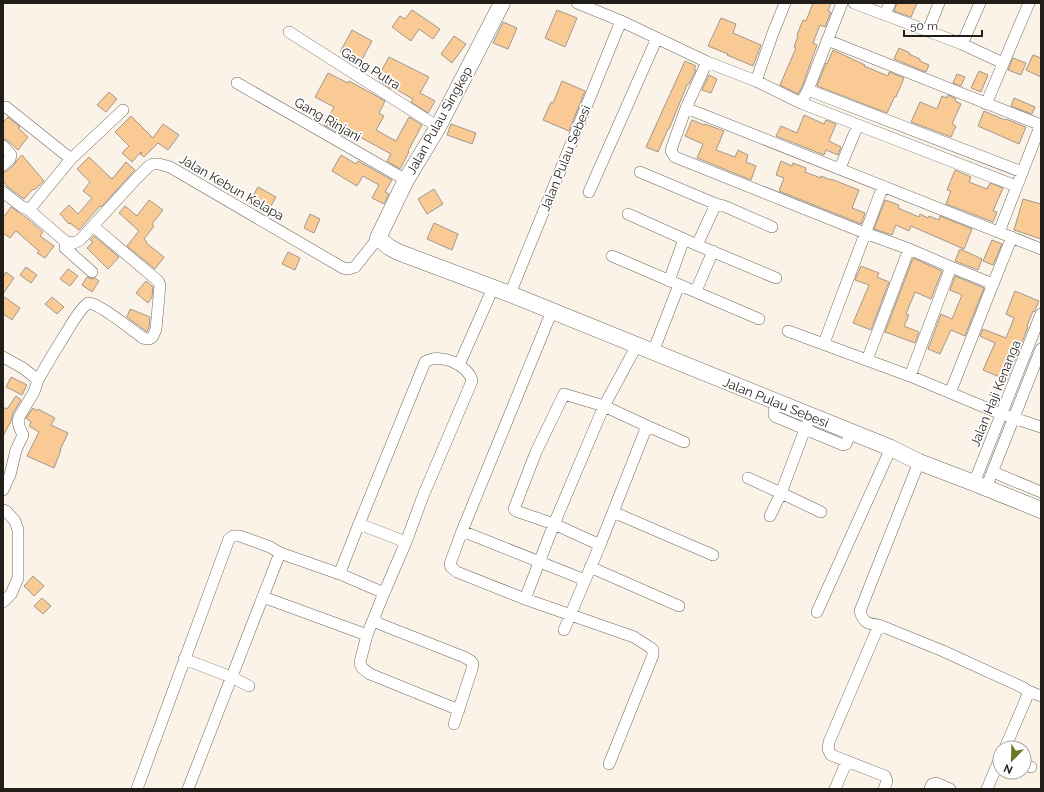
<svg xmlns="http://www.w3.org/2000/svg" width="1044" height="792" viewBox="0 0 1044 792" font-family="Raleway,sans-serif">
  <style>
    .building { fill: #faca94; stroke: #a0988f }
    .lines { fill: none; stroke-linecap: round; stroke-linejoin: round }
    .street-casing { stroke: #6f685f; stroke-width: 12 }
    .secondary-casing { stroke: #6f685f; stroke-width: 17 }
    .street { stroke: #fff; stroke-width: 11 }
    .secondary { stroke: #fff; stroke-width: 16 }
    .labels { text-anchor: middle; stroke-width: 3.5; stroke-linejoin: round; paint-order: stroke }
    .street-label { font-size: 13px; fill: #211e1a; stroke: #fff }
  </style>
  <rect width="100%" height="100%" fill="#fbf2e8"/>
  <path class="building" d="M813,3H831L828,11L831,12L825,27L820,25L813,43L817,45L802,87L798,94L780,85L796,48L794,47L798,36L797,35L803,20L806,21Z
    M897,3H917L911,17L894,11Z
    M412,10L440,29L433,39L419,29L411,41L392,27L400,16L405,19Z
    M557,10L577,18L565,47L545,38Z
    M721,18L736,24L733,33L761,45L753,66L727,55L728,54L708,46Z
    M503,22L517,28L508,49L493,43Z
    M352,30L372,41L360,63L340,52Z
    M454,36L466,44L452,63L441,54Z
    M899,48L910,53L909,54L920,59V61L929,65L926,72L894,59Z
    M833,50L865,65L864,66L888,76L889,72L904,78L896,97L895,96L887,113L817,86L826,63L827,64Z
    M1033,55L1041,58V77L1026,70Z
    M389,57L429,77L420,93L435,101L428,113L411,102L413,99L392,87L391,89L378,80V79H377Z
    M1013,58L1026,63L1021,75L1008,70Z
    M685,61L696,66L694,69L696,70L689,84H688L687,85L669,129H668L658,152L646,147Z
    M979,71L988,75L981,92L971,88Z
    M328,73L348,83L349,81L371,93L385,101L379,113L384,116L376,130L396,141L409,117L422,125L408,151L409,152L400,169L387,161L391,154L349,131L346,137L324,125L334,107L315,97Z
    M957,74L965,77L961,86L953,83Z
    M709,75L717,79L711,93L702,90Z
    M562,81L585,91L569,131L543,120L551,102L553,103Z
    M109,92L117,99L106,112L97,105Z
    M948,95L956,99L955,101L961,104L952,124L956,126L951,137L911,122L920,102L937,109L942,96L947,98Z
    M1014,98L1035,107L1032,114L1011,106Z
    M984,111L1005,120L1006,119L1026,127L1019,144L978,126Z
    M804,115L824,124L826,120L836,124L829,141L841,147L838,155L826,150L824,155L776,136L781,126L797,133Z
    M131,116L153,138L163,124L179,135L168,150L158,143L144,157L140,154L142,153L141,152L132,162L122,153L129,146L115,132Z
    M8,117L20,127L18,128L28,137L18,150L8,141L3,138V122Z
    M692,120L704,125L705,124L724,131L716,150L735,157L738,150L748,155L746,162L756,166L751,180L697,158L703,144L685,136Z
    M451,124L476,133L472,144L447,135Z
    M22,155L44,181L34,190L33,189L24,199L8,187L3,181V173L8,170L15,164L17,160Z
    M341,155L356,164L358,161L392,180L385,192L389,194L384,204L372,198L379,185L363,176L357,186L332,171Z
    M89,157L112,179L126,162L135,170L101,207L100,206L79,230L70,223L69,224L60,214L69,205L78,214L92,198L83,191L90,182L77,169Z
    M781,161L792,166L793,163L806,168L805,172L821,178V176L831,180V179L859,190L852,208L865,213L861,224L779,191L784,178L776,175Z
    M955,170L971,177L969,182L987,189L990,183L1003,188L993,211L997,212L993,222L946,204L951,191L947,190Z
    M258,187L276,197L267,213L249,203Z
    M434,189L443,204L427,214L418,199Z
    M1023,199L1041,204V239L1014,230Z
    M149,200L163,210L152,224L154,226L144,239L147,242L146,243L164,257L155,269L127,246L139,231L119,213L125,206L137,216Z
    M885,200L899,205L898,208L919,217L920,214L928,218L929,216L939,220L940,216L972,229L964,249L911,226L909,231L896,225L892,235L874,229Z
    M11,207L28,219L43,232L40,236L54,246L45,258L37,253L39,251L16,231L10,238L3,233V218Z
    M310,214L320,219L314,233L304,228Z
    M434,223L458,234L452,250L427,239Z
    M94,236L119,257L108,269L87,248L93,242L90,240Z
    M992,240L1002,244L993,265L983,261Z
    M960,249L982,259L978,270L955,261Z
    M288,252L300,258L295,270L282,264Z
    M913,258L942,271L931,299L915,292L906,314L909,315L904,326L919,332L915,343L885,332Z
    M861,266L879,273L877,277L889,282L871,330L853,323L869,285L855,280Z
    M26,267L37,275L31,283L20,275Z
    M68,269L78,276L70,286L60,279Z
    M6,272L14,278L3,294V277Z
    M955,276L984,288L965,336L951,330L940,354L928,349L941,314L952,319L962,295L950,290Z
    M87,277L91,279L95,278L99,281L92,292L82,285Z
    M146,281L153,287L152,297L148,303L136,293Z
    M1015,291L1039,301L1034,312L1033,311L1027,326L1028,327L1007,380L983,370L995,343L980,336L983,329L1006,338L1014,318L1006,314Z
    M3,296L20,308L12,320L3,314Z
    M52,297L64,307L57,314L45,304Z
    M130,309L150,317L149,327L147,332L127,317Z
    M11,377L27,385L22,395L6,387Z
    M16,396L21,400L13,413L11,421L3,436V407L7,409Z
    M33,408L37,411L38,409L55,418L51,425L68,433L60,450H61L54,468L27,456L39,432L29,426L31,422L26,418Z
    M33,576L44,586L34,596L24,586Z
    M42,598L51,606L43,614L34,606Z"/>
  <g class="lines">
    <defs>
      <path id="street" d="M577,3L621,21L707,62L756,81L801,103L808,90L842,3
        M854,3L962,44L1003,63
        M885,14L890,3
        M928,31L939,3
        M289,32L438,127
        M827,40L1041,125
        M962,44L980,3
        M707,62L686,108L672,147L671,151L675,157L865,233L909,249L951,267L993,284
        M756,81L773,33L785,3
        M237,83L406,180
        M808,90L1022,172
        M801,103L1016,186
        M986,104L1029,3
        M6,107L71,159
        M686,108L1041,249
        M3,146L11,155L10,159L3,165
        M840,168L858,125
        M640,172L716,204L724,206L772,227
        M3,192L21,206L29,210L66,242L74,243L80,240L135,180L149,166L153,164H159L170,167L343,268L348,269L355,267L378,238
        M589,192L657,38
        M29,210L71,159L123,110
        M628,214L697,245L776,278
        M999,232L1041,124
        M66,242L65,248L92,272
        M697,245L716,204
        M612,256L759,319
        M669,281L684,239
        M696,291L713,251
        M510,294L621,21
        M552,311L462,531L450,564L451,567L457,572L525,599L634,637L651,648L653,650V655L609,764
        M788,331L910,376L1001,414L1041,427
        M824,343L883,186
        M653,352L679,285
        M3,357L23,368L38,380L34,392L19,417C17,424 20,429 23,435L16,450L10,475L3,490
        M867,360L909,249
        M459,365L493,288
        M910,376L951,267
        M38,380C47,364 56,349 66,333C72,323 79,310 88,303C99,303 132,330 143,338C152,341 153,337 156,329L160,285L158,281L93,226
        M950,393L993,284L1012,237
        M777,402L774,412V415L776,417L843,445L846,444L851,432
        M647,426L684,442
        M919,462L860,611C863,622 867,624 879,625L943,651L1024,688L1028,693L1026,699L1005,748
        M993,472L1041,492
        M748,478L781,493L821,512
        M974,483L1041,314
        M986,488L1041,349
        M3,510L6,511L15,521L18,530V578L11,594L3,602
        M613,512L713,555
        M770,516L781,493L805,429L811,416
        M359,524L406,542
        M462,531L585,580
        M590,567L679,606
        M340,574L342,567L359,524L425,362C439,352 469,365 472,381L423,496L406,542L384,593L367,635L360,662C360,668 365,670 370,674L459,710
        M263,597L367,635
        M525,599L554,524L604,406L637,345
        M817,612L891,448
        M374,620L380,624L464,657L471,661L473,664L472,669L454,724
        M879,625L829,742L828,749L831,755L885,776L887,781L884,789
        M564,630L600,545L647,426L604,406L564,394L536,452L514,509L516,511L554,524L600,545
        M184,659L231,677L249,686
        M1026,690L1041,696
        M1024,764L1031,767
        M137,789L229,539L233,536H240L270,547L280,553L340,574L384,593
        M188,789L280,553
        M835,789L847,761
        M930,789L932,784L936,783L950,789
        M987,789L1000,758"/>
      <path id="secondary" d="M502,3L438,127L406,180L378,238L389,247L398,252L510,294L891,448L919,462L974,483L1041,510"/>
    </defs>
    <use href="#street" class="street-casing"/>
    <use href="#secondary" class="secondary-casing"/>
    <use href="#street" class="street"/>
    <use href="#secondary" class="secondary"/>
  </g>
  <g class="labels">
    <g class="street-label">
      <text transform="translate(371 68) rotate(32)" y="5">Gang Putra</text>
      <text transform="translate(328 119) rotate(30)" y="5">Gang Rinjani</text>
      <text transform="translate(439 120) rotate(-61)" y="5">Jalan Pulau Singkep</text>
      <text transform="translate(565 158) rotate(-68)" y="5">Jalan Pulau Sebesi</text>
      <text transform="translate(232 187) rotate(30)" y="5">Jalan Kebun Kelapa</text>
      <text transform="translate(995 393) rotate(-68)" y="5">Jalan Haji Kenanga</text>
      <text transform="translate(776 402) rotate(22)" y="5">Jalan Pulau Sebesi</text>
    </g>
  </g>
  <rect width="1044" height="792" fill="none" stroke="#211e1a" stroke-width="8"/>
  <g transform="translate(1012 760) rotate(203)"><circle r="19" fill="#ffffff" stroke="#a6a5a3"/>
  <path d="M0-3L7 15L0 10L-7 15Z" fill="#6a7927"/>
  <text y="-6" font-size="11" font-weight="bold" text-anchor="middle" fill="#211e1a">N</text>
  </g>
  <path d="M904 30v6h78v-6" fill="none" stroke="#211e1a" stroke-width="2"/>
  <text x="910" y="30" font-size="12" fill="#211e1a" stroke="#ffffff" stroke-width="3" paint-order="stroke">50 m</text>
</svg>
